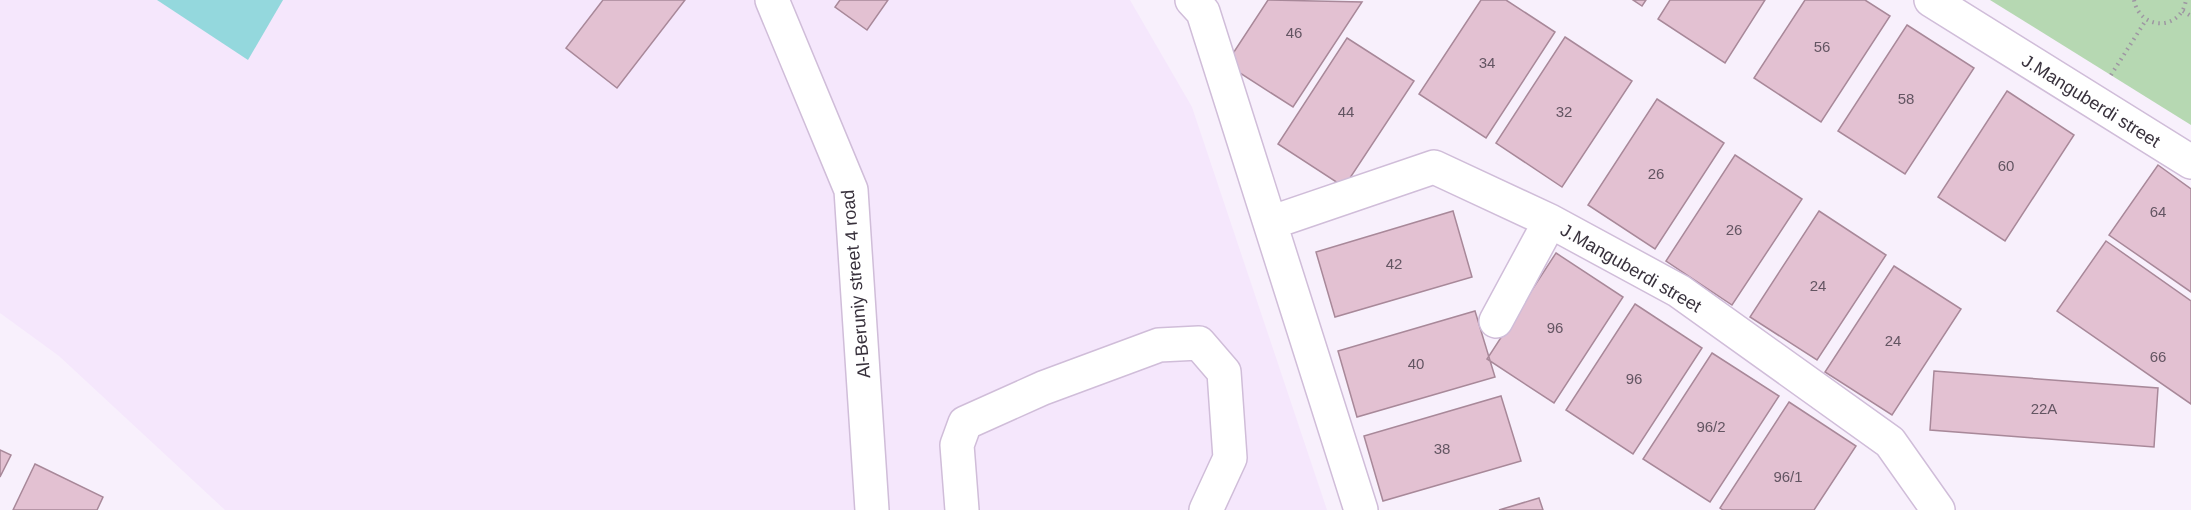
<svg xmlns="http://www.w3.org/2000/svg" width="2191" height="510" viewBox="0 0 2191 510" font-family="Arial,sans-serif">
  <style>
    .built { fill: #f5e7fc }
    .green { fill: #b6d8b2 }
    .water { fill: #94d8dd }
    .building { fill: #e3c1d2; stroke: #a88899; stroke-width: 1.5 }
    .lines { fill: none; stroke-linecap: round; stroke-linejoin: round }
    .minor-casing { stroke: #d0bdd9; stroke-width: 36 }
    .path { stroke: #9e96a2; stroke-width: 4; stroke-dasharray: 1.5 4.5; stroke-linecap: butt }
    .minor { stroke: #fff; stroke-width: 33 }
    .labels { text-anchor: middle; stroke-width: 4.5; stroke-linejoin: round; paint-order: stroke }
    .number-label { font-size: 15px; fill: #635562 }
    .street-label { font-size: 18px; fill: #38313c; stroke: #fff }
  </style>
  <rect width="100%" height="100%" fill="#f8f0fc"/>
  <path class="built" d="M0,0H1130L1192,107L1327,510H225L59,356L0,313Z"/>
  <path class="green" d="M1990,0H2191V125Z"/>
  <path class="water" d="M157,0H283L248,60Z"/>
  <path class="building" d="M603,0H685L617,88L566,48Z
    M840,0H888L867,30L835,7Z
    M1268,0L1362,2L1293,107L1226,64Z
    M1481,0H1506L1555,32L1486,138L1419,94Z
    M1633,0H1646L1642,6Z
    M1670,0H1765L1725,63L1658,19Z
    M1805,0H1865L1890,16L1821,122L1754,78Z
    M1907,25L1974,68L1905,174L1838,131Z
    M1565,37L1632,81L1562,187L1496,143Z
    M1347,38L1414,81L1344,187L1278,144Z
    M2007,91L2074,135L2005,241L1938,197Z
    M1657,99L1724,143L1655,249L1588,205Z
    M1735,155L1802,199L1732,305L1666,261Z
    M2158,165L2191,189V292L2109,235Z
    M1453,211L1472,277L1335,317L1316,252Z
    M1819,211L1886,255L1817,360L1750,317Z
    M2106,241L2191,301V404L2057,311Z
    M1556,253L1623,297L1554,403L1487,359Z
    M1894,266L1961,309L1892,415L1825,372Z
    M1635,304L1702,348L1633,454L1566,410Z
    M1475,311L1495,377L1357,417L1338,351Z
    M1712,353L1779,396L1710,502L1643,459Z
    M1934,371L2158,388L2154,447L1930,430Z
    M1501,396L1521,461L1383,501L1364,436Z
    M1789,402L1856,446L1814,510H1723L1720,508Z
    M0,450L11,455L0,477Z
    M35,464L103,497L97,510H13Z
    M1539,498L1543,510H1499Z"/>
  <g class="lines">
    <defs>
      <path id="minor" d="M772,0L851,190L872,510
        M1192,0L1203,12L1361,510
        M1931,0L2191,162
        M1270,223L1434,167L1550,221L1679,291L1890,442L1938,510
        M1496,321L1550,221
        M962,510L957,445L965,423L1043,388L1159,345L1199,343L1224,372L1230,458L1206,510"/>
    </defs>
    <use href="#minor" class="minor-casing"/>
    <path class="path" d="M2134,0C2140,31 2181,31 2186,0
      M2183,11L2191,16
      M2111,75L2146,20"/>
    <use href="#minor" class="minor"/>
  </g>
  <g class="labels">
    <g class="number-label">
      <text x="1294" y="38">46</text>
      <text x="1822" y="52">56</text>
      <text x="1487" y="68">34</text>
      <text x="1906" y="104">58</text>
      <text x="1346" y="117">44</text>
      <text x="1564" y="117">32</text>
      <text x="2006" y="171">60</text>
      <text x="1656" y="179">26</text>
      <text x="2158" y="217">64</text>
      <text x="1734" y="235">26</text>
      <text x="1394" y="269">42</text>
      <text x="1818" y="291">24</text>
      <text x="1555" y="333">96</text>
      <text x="1893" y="346">24</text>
      <text x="2158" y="362">66</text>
      <text x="1416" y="369">40</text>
      <text x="1634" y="384">96</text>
      <text x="2044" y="414">22A</text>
      <text x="1711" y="432">96/2</text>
      <text x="1442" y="454">38</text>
      <text x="1788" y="482">96/1</text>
    </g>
    <g class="street-label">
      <text transform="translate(2091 101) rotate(32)" y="6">J.Manguberdi street</text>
      <text transform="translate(1631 268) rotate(30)" y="6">J.Manguberdi street</text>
      <text transform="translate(856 284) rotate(-95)" y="6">Al-Beruniy street 4 road</text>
    </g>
  </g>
</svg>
